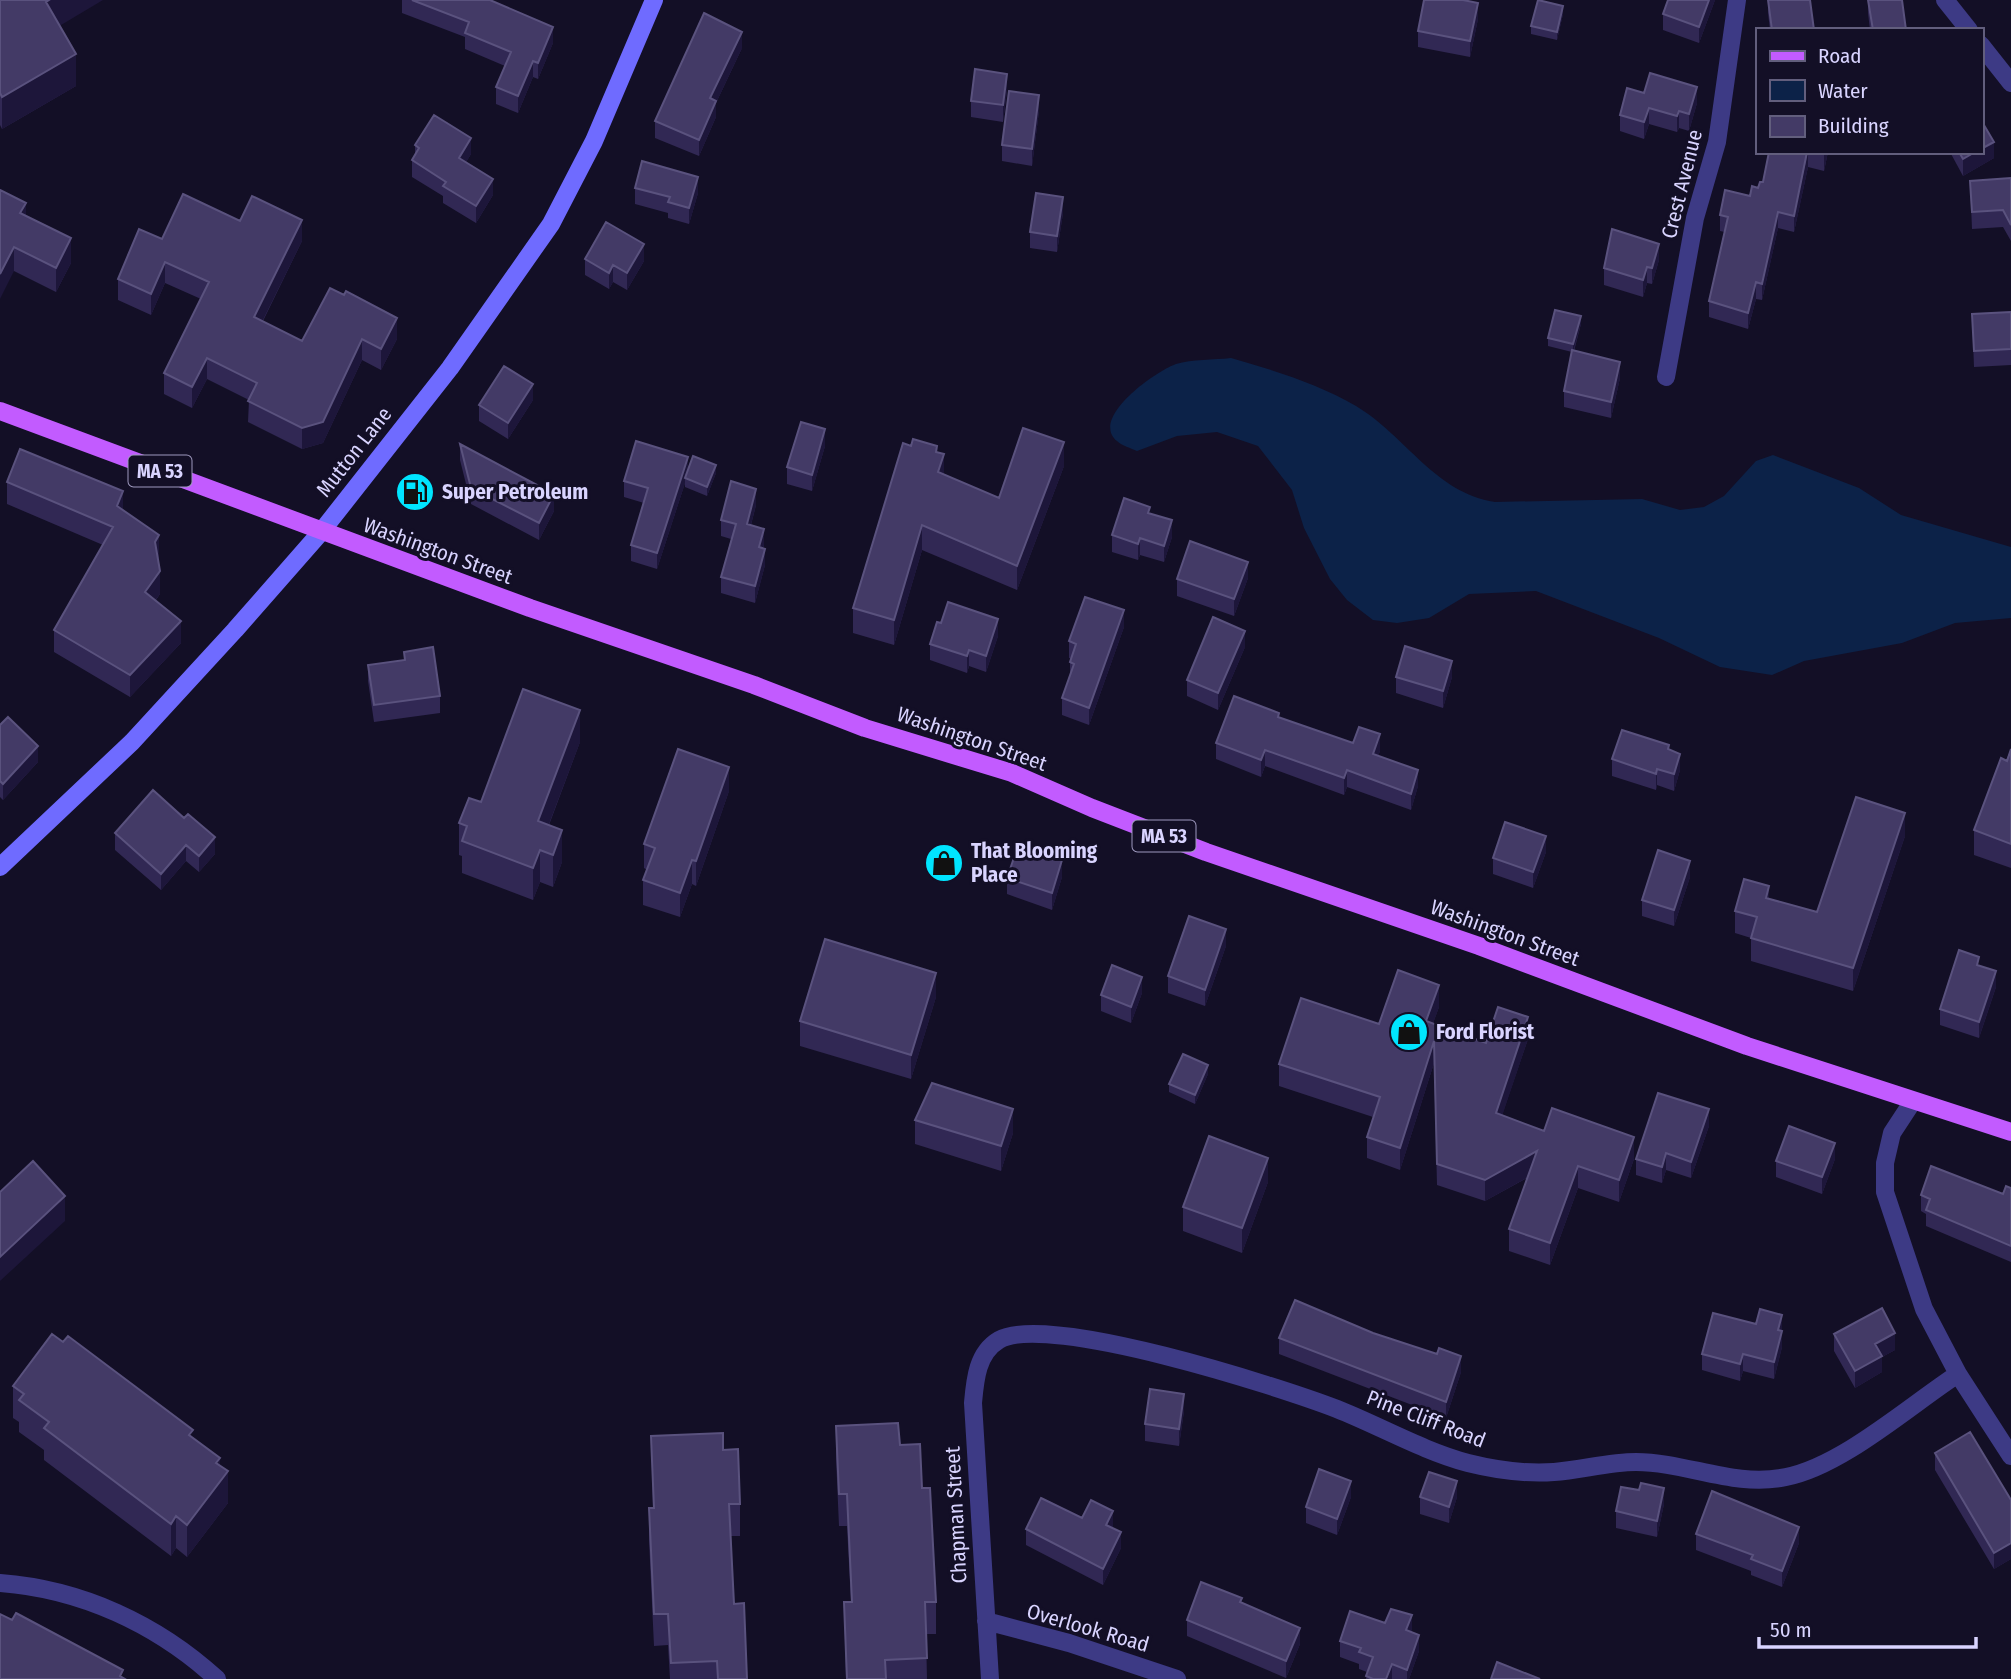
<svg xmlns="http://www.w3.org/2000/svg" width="2011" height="1679" viewBox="0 0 2011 1679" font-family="'Fira Sans Condensed',sans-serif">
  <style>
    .water { fill: #0c2248 }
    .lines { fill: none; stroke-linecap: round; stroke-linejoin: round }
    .street { stroke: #3d3a85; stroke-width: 18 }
    .secondary { stroke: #6f6bff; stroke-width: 18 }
    .primary { stroke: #c25bff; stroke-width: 18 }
    .wall { fill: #312854 }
    .shaded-wall { fill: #1d163a }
    .building { fill: #433a66; stroke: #5a527e; stroke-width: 2 }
    .labels { text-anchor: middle; stroke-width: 6; stroke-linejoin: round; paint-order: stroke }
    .shield { fill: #130f26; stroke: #9e99be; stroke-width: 2 }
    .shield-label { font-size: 19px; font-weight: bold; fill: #d9d4ff }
    .street-label { font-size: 21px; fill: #d9d4ff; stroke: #130f26 }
    .poi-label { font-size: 21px; font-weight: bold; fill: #d9d4ff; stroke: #130f26; text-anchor: start }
  </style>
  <rect width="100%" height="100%" fill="#130f26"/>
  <path class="water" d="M1231,358C1273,370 1319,384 1356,406C1406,436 1435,493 1495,502L1642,499L1680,510L1704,507L1724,496L1756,461L1773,455L1859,488L1901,515L2011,547V618L1955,623L1902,643L1804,661L1772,675L1720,667L1659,638L1536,591L1469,594L1429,618L1397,623L1373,620L1347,600L1330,579L1304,528L1292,490L1258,446L1217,432L1177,436L1137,451C1131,448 1122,446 1117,441C1089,418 1156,371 1176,364C1192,359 1214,360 1231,358Z"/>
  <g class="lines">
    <path class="street" d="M1945,0L1969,30
      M1981,45L2011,83
      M1666,377L1695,218L1717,142L1737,0
      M1913,1101L1892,1133L1885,1163V1192L1924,1309L1958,1374L2011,1456
      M0,1583C81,1589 157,1624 217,1679
      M986,1621L1069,1643L1177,1679
      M990,1679L973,1403C975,1380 977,1353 999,1340C1047,1312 1280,1387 1337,1409C1380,1426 1423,1451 1468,1463C1496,1470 1525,1474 1554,1472C1581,1470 1609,1462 1636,1462C1687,1462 1734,1488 1786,1477C1842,1466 1909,1406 1958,1374"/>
    <path class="secondary" d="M0,867L132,742L235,630L321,532L450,368L551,224L594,141L654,0"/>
    <path class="primary" d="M0,411L530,608L754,685L865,728L1012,773L1092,808L1206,852L1479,946L1747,1046L2011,1132"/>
  </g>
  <path class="wall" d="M0,0L59,26L76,86L2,129L0,125Z
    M402,0H490L553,43L538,79L533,77L518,113L496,104V87L505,66L465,49V37L402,13Z
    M1715,0L1699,43L1663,30V14Z
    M1768,0L1814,30H1770L1768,13Z
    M1868,0L1906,30H1870L1868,13Z
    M1563,14L1557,40L1531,34V26Z
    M1478,19L1470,57L1418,47V31Z
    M742,48L716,103V117L699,156L655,138V121Z
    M1007,90L1003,122L971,117V101Z
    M1644,93L1697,103L1689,131L1679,128L1677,132L1649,124L1644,139L1620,131V115Z
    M1039,111L1032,166L1002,161V145Z
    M415,145L471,154L466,162L493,195L476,223L443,203V196L412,177V160L415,154Z
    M1769,152H1828L1824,171L1808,167L1794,232L1778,228L1762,300L1756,299L1748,329L1709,317V301L1725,232L1720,231V215L1750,196L1763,182Z
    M1950,152H1981L1994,158L1963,176Z
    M2011,178V241L2003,227L1972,229L1970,181Z
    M635,188L698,193L689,224L668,218V213L635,204Z
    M0,190L71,263L56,292L14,271Z
    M1063,213L1057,252L1030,248V232Z
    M240,221L302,241L263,321L302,341L330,288L397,339L381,370L362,360L323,443L302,449L248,422L249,400L207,379L192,408L164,394V373L201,299L165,283L151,315L118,300V279L162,239Z
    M585,259L644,261L627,290L613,282L609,289L585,275Z
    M1659,260L1652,284L1647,283L1643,297L1604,285V268Z
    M2011,312V365L1974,367L1972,314Z
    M1581,324L1574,351L1620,378L1611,418L1564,407V391L1572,352L1548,346V338Z
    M533,400L508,439L479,421V405Z
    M460,444L554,511L539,540L471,504L460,460Z
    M825,446L812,491L787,484V467Z
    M937,452L944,474L999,498L1064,466L1017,590L922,550L894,645L853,633V608Z
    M688,470L716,473L707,496L685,487V483L657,569L631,561V545L644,503L624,497V481Z
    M7,482L123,510L159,557L158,559L160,594L156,600L181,643L130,697L54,652V630L103,545L7,504Z
    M756,505L751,525L764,545L763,549L765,565L755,603L721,593V577L731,539L721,536V520Z
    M1150,513L1172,537L1164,562L1140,555L1138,560L1112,552V535Z
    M1248,578L1234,616L1177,596V579Z
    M1124,627L1089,725L1062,715V698L1070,675V662L1072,659L1069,658V641Z
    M998,636L986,672L969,666L967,673L930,660V644Z
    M1245,647L1218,710L1187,696V680Z
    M404,652L440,696V713L374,722L368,681V665L404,660Z
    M1396,677H1452L1443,708L1396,693Z
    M1279,717L1353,743L1380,751L1378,756L1418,786L1411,810L1347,787L1344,795L1265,766L1261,777L1216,759V743Z
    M0,725L38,762L3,800L0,797Z
    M580,742L549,825L562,862L553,887L540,882L533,900L462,873V856L459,855V823L481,802Z
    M2011,749V868L1974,855V830Z
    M1669,750L1680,770L1674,791L1657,785L1656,790L1612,776V759Z
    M153,790L215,854L199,872L186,861L161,890L115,850V833Z
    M729,791L696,886L692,884L680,917L643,905V880L647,870L644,868V844Z
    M1905,836L1853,991L1751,961V938L1735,933V911L1769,899L1817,912Z
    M1546,852L1533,888L1493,874V858Z
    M1062,877L1052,910L1007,894V878Z
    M1690,877L1674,926L1642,916V900Z
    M1226,946L1205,1006L1168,993V976Z
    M1979,966L1996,987L1979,1038L1940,1025V1009Z
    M1142,993L1131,1023L1101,1011V995Z
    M936,997L911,1079L800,1046V1021Z
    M1439,1007L1433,1023L1486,1043L1528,1039L1502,1115L1544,1131L1634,1159L1619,1202L1578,1188L1550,1265L1509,1251V1229L1527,1178L1485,1201L1437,1185L1434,1063L1400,1170L1367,1158V1137L1373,1117L1279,1086V1064L1379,1024Z
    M1208,1074L1195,1104L1169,1092V1084Z
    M915,1120L1013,1133L1001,1171L915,1144Z
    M1709,1126L1691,1178L1666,1170L1662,1183L1636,1175V1159Z
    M1835,1159L1822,1194L1776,1177V1161Z
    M1268,1182L1242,1253L1183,1231V1207Z
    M2011,1188V1262L1926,1226V1214L1921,1211V1195L2003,1194Z
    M1782,1315V1347L1774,1379L1743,1371L1740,1381L1702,1370V1354L1756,1324Z
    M1834,1334L1895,1350L1882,1357V1372L1855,1388L1834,1351Z
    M1279,1338L1461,1372L1446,1418L1279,1354Z
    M13,1386L193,1438L220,1465L228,1503L187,1557L176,1548L171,1556L44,1460V1450L19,1432V1422L13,1418Z
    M1184,1411L1179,1446L1145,1441V1424Z
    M836,1426L900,1445L922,1488L936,1602V1634H926L927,1679H846L844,1602H851L847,1526H839L836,1458Z
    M651,1436L723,1450L740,1504V1536H731L734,1604L747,1679H670L668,1645L654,1646L649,1540V1508H653Z
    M1935,1453L2011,1500V1559L1994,1569L1935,1470Z
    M1639,1490L1664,1504L1657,1537L1616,1528V1511Z
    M1351,1497L1337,1535L1306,1523V1507Z
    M1420,1497H1457L1449,1523L1420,1514Z
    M1082,1518L1113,1528L1121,1548L1103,1585L1026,1545V1529Z
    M1696,1534L1799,1543L1782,1587L1751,1575V1571L1696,1550Z
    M1242,1603L1300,1644L1286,1678L1187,1636V1620Z
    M1385,1623L1412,1632L1419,1651L1409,1679H1366L1367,1672L1359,1669V1664L1340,1657V1641Z"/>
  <path class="shaded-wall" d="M49,0H103L46,34V2Z
    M1709,0H1715L1699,43V27Z
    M1478,3V19L1470,57V41Z
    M1563,6V14L1557,40V32Z
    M553,27V43L538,79V63Z
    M742,32V48L716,103V117L699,156V140L710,98Z
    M76,54V86L2,129V97Z
    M533,61V77L518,113V96Z
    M1007,74V90L1003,122V105Z
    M1697,87V103L1689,131V114Z
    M1039,95V111L1032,166V149Z
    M1649,108V124L1644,139V122Z
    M1679,111V128L1677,132V116Z
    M471,138V154L459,174V158Z
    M1994,142V158L1963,176V159L1975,152H1981V149Z
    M1808,152V167L1794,232V216Z
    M1825,152H1828L1824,171V154Z
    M698,177V193L689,224V208Z
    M493,179V195L476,223V206Z
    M1063,197V213L1057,252V236Z
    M26,203V227L20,213Z
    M1778,212V228L1762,300V284Z
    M302,220V241L254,338V317Z
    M71,238V263L56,292V268Z
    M644,244V261L627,290V273Z
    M1659,244V260L1652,284V268Z
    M14,247V271L0,299V274Z
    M165,262V283L151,315V294Z
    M613,265V282L609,289V273Z
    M1647,267V283L1643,297V280Z
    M1756,282V299L1748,329V313Z
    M1581,316V324L1573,352V344Z
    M397,318V339L381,370V349Z
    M362,339V360L323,443L302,449V428Z
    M207,358V379L192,408V387Z
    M1620,362V378L1611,418V402Z
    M533,384V400L508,439V423Z
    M825,429V446L812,491V475Z
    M1064,442V466L1017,590V566Z
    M944,454V478L938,472Z
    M688,457V474L685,478V483L657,569V553Z
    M716,465V473L707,496V487Z
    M756,489V505L747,540V524Z
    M123,491V514L117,506Z
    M554,494V511L539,540V523Z
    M1172,520V537L1164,562V546Z
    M922,525V550L894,645V620Z
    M764,529V545L759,564V547Z
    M159,535V557L155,565V542Z
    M1140,538V555L1138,560V544Z
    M765,549V565L755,603V586Z
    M1248,562V578L1234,616V599Z
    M160,571V594L145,614V592Z
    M1124,610V627L1089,725V708Z
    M998,619V636L986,672V656Z
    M181,621V643L130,697V675Z
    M1245,631V647L1218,710V693Z
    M969,650V666L967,673V656Z
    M1452,661V677L1443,708V691Z
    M580,710V742L538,853V821Z
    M1380,734V751L1373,771V754Z
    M38,746V762L3,800V784Z
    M1265,750V766L1261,777V760Z
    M1680,754V770L1674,791V774Z
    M729,767V791L696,886V861Z
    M1657,769V785L1656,790V774Z
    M1347,770V787L1344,795V778Z
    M1418,770V786L1411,810V794Z
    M1905,813V836L1853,991V968Z
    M562,830V862L553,887V855Z
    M1546,836V852L1533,888V872Z
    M215,837V854L199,872V856Z
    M186,845V861L161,890V874Z
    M540,850V882L533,900V868Z
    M692,860V884L680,917V893Z
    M1062,860V877L1052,910V893Z
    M1690,861V877L1674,926V910Z
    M1769,886V909L1766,898Z
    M1226,929V946L1205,1006V990Z
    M1996,971V987L1979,1038V1022Z
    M936,973V997L911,1079V1055Z
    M1142,977V993L1131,1023V1007Z
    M1439,985V1007L1426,1043V1021Z
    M1528,1017V1039L1496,1134V1113Z
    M1434,1041V1063L1400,1170V1148Z
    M1208,1065V1074L1195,1104V1095Z
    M1013,1109V1133L1001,1171V1146Z
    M1709,1109V1126L1691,1178V1162Z
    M1634,1137V1159L1619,1202V1180Z
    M1835,1143V1159L1822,1194V1177Z
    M1537,1151V1172L1485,1201V1180Z
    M1666,1153V1170L1662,1183V1167Z
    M1268,1158V1182L1242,1253V1228Z
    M1578,1166V1188L1550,1265V1243Z
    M65,1196V1221L0,1281V1257Z
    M1782,1315V1347L1774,1379V1362L1778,1330Z
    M1895,1333V1350L1882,1357V1372L1855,1388V1371L1875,1344Z
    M1743,1354V1371L1740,1381V1364Z
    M1461,1356V1372L1446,1418V1402Z
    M1184,1394V1411L1179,1446V1429Z
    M220,1458V1481L228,1471V1503L187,1557V1525L216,1463Z
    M1351,1481V1497L1337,1535V1519Z
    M1457,1481V1497L1449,1523V1507Z
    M1664,1488V1504L1657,1537V1521Z
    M1113,1511V1528L1106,1525Z
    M176,1516V1548L171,1556V1524Z
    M1799,1527V1543L1782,1587V1571Z
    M1121,1532V1548L1103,1585V1569Z
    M2011,1543V1559L1994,1569V1553Z
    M1412,1615V1632L1406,1630Z
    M1300,1628V1644L1286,1678V1661Z
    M1419,1635V1651L1409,1679H1407V1670Z
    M1392,1664V1679H1386Z"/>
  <path class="building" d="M0,0H49L46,2L76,54L2,97L0,93Z
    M412,0H490L553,27L538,63L533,61L518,96L496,87L511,52L465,33L469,22Z
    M1424,0H1463L1478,3L1470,41L1418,31Z
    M1538,0L1563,6L1557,32L1531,26Z
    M1668,0H1709L1699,27L1663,14Z
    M1768,0H1810L1814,30H1772Z
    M1868,0H1902L1906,30H1873Z
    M704,13L742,32L710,98L716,101L699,140L655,121Z
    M975,69L1007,74L1003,105L971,101Z
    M1650,73L1697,87L1689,114L1679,111L1677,116L1649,108L1644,122L1620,115L1627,88L1644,93Z
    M1009,91L1039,95L1032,149L1002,145Z
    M434,115L471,138L459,158L493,179L476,206L443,186L446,182L412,160L419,148L415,145Z
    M1981,120L1994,142L1981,149Z
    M1769,152H1807L1794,216L1778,212L1762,284L1756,282L1748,313L1709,301L1728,217L1720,215L1725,190L1750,196L1752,186L1758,188L1760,182H1763Z
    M1959,152H1975L1963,159Z
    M642,161L698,177L689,208L668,202L670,197L635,188Z
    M2011,178V225L2003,210L1972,212L1970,181Z
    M0,190L26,203L20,213L71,238L56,268L14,247L0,274Z
    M1036,193L1063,197L1057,236L1030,232Z
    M183,194L240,221L252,196L302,220L254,317L302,341L330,288L344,295L346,291L397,318L381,349L362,339L323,422L302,428L248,401L257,383L207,358L192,387L164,373L209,282L165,262L151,294L118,279L139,229L162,239Z
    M606,222L644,244L627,273L613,265L609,273L585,259Z
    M1612,229L1659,244L1652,268L1647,267L1643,280L1604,268Z
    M1555,310L1581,316L1573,344L1548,338Z
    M2011,312V349L1974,351L1972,314Z
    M1572,350L1620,362L1611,402L1564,391Z
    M504,366L533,384L508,423L479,405Z
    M801,422L825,429L812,475L787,467Z
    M1023,428L1064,442L1017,566L922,525L894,620L853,608L903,443L911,446L913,439L937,446L936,452L944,454L938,472L999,498Z
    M636,441L688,457L657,553L631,545L648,488L624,481Z
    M460,444L554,494L539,523L471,488Z
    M20,449L123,491L117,506L159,535L155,542L160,571L145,592L181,621L130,675L54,630L113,527L7,482Z
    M693,456L716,465L707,487L685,478Z
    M731,481L756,489L747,524L764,529L759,547L765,549L755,586L721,577L736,524L721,520Z
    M1124,498L1150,507L1148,513L1172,520L1164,546L1140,538L1138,544L1112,535Z
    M1190,541L1248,562L1234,599L1177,579Z
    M1085,597L1124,610L1089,708L1062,698L1074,664L1070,662L1076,644L1069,641Z
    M948,602L998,619L986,656L969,650L967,656L930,644L937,622L941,623Z
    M1213,617L1245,631L1218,693L1187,680Z
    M1405,646L1452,661L1443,691L1396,677Z
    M433,647L440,696L374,705L368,665L405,660L404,652Z
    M523,689L580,710L538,821L562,830L553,855L540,850L533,868L462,841L467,826L459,823L469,798L481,802Z
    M1234,696L1279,713L1278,717L1353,743L1359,727L1380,734L1373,754L1418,770L1411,794L1347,770L1344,778L1265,750L1261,760L1216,743Z
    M8,717L38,746L3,784L0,781V725Z
    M1622,730L1669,745L1668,749L1680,754L1674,774L1657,769L1656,774L1612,759Z
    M678,749L729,767L696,861L692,860L680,893L643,880L655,848L644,844Z
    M2011,749V844L1974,830L2001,758L2007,761Z
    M153,790L184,818L188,814L215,837L199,856L186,845L161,874L115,833Z
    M1856,797L1905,813L1853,968L1751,938L1757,917L1735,911L1744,879L1769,886L1766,898L1817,912Z
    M1505,822L1546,836L1533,872L1493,858Z
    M1018,846L1062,860L1052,893L1007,878Z
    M1658,850L1690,861L1674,910L1642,900Z
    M1189,916L1226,929L1205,990L1168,976Z
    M825,939L936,973L911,1055L800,1021Z
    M1959,950L1979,957L1977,965L1996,971L1979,1022L1940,1009Z
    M1112,965L1142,977L1131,1007L1101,995Z
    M1398,970L1439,985L1426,1021L1486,1043L1498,1007L1528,1017L1496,1113L1544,1131L1552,1108L1634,1137L1619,1180L1578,1166L1550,1243L1509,1229L1537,1151L1485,1180L1437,1164L1434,1041L1400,1148L1367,1137L1380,1097L1279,1064L1301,998L1379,1024Z
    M1183,1054L1208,1065L1195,1095L1169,1084Z
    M932,1083L1013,1109L1001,1146L915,1120Z
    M1658,1093L1709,1109L1691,1162L1666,1153L1662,1167L1636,1159Z
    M1789,1126L1835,1143L1822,1177L1776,1161Z
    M1209,1136L1268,1158L1242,1228L1183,1207Z
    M33,1161L65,1196L0,1257V1192Z
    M1931,1166L2003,1194L2006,1186L2011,1188V1246L1926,1210L1930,1199L1921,1195Z
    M1295,1300L1373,1333L1437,1354L1439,1348L1461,1356L1446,1402L1279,1338Z
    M1882,1308L1895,1333L1875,1344L1882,1356L1855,1371L1834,1334Z
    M1760,1309L1782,1315L1778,1330L1782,1331L1774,1362L1743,1354L1740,1364L1702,1354L1713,1313L1756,1324Z
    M52,1334L63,1342L68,1336L193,1430L189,1435L220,1458L216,1463L228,1471L187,1525L176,1516L171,1524L44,1428L49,1422L19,1400L24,1394L13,1386Z
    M1150,1389L1184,1394L1179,1429L1145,1424Z
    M898,1423L900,1445L920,1444L922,1488H930L936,1602H925L927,1658L885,1660L886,1679H847L844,1602H852L847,1494H839L836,1426Z
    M1970,1432L2011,1500V1543L1994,1553L1935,1453Z
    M723,1433V1450L738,1449L740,1504H729L734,1604L744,1603L747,1679H718L717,1661L671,1663L668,1614H654L649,1508H654L651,1436Z
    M1319,1469L1351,1481L1337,1519L1306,1507Z
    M1429,1472L1457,1481L1449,1507L1420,1497Z
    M1641,1483L1664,1488L1657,1521L1616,1511L1621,1487L1639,1490Z
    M1712,1491L1799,1527L1782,1571L1751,1559L1753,1555L1696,1534Z
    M1041,1498L1082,1518L1091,1500L1113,1511L1106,1525L1121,1532L1103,1569L1026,1529Z
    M1201,1582L1242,1598L1240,1602L1300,1628L1286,1661L1187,1620Z
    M1391,1609L1412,1615L1406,1630L1419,1635L1407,1670L1392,1664L1386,1679H1373L1366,1676L1373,1657L1359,1652L1361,1648L1340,1641L1350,1611L1385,1623Z
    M16,1613L123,1670L120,1676L125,1679H0V1614L12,1620Z
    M1497,1662L1540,1679H1491Z"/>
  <defs>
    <symbol id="fuel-disc" viewBox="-11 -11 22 22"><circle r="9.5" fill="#00e5ff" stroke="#130f26"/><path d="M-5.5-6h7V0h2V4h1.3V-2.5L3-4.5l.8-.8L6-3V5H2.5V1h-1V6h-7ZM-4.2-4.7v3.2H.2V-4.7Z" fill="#111"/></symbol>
    <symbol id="shop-disc" viewBox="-11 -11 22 22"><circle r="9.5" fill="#00e5ff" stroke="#130f26"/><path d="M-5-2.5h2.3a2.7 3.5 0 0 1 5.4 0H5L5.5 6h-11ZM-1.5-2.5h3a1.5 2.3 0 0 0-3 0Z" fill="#111"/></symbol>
  </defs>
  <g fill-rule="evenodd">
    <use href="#fuel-disc" x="393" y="470" width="44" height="44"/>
    <use href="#shop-disc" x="922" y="841" width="44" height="44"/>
    <use href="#shop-disc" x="1387" y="1010" width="44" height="44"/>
  </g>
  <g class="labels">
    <g class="shield">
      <rect x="128.5" y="455.5" width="63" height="31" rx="5"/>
      <rect x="1132.5" y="820.5" width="63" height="31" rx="5"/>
    </g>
    <g class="shield-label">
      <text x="160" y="478">MA 53</text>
      <text x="1164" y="843">MA 53</text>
    </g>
    <g class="street-label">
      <text transform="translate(1682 184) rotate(-76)" y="7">Crest Avenue</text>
      <text transform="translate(354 452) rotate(-52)" y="7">Mutton Lane</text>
      <text transform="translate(438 551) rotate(20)" y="7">Washington Street</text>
      <text transform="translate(972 739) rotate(19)" y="7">Washington Street</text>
      <text transform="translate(1505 933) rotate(20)" y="7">Washington Street</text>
      <text transform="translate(1426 1419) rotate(21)" y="7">Pine Cliff Road</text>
      <text transform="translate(956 1515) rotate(-93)" y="7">Chapman Street</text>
      <text transform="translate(1088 1628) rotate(16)" y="7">Overlook Road</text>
    </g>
    <g class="poi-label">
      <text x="442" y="499">Super Petroleum</text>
      <text x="971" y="858">That Blooming<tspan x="971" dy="24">Place</tspan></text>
      <text x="1436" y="1039">Ford Florist</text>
    </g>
  </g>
  <rect x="1756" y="28" width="228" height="126" fill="#130f26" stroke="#625e7d" stroke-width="2"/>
  <rect x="1770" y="51" width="35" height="10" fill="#c25bff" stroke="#625e7d" stroke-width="2"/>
  <text x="1818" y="63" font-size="21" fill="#d9d4ff">Road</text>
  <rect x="1770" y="80" width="35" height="21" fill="#0c2248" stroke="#625e7d" stroke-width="2"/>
  <text x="1818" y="98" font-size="21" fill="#d9d4ff">Water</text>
  <rect x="1770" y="116" width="35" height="21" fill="#433a66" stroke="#625e7d" stroke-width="2"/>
  <text x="1818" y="133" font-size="21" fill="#d9d4ff">Building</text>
  <path d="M1759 1637v10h217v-10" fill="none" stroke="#d9d4ff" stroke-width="3.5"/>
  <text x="1770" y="1637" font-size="21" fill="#d9d4ff" stroke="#130f26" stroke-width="5" paint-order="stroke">50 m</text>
</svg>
